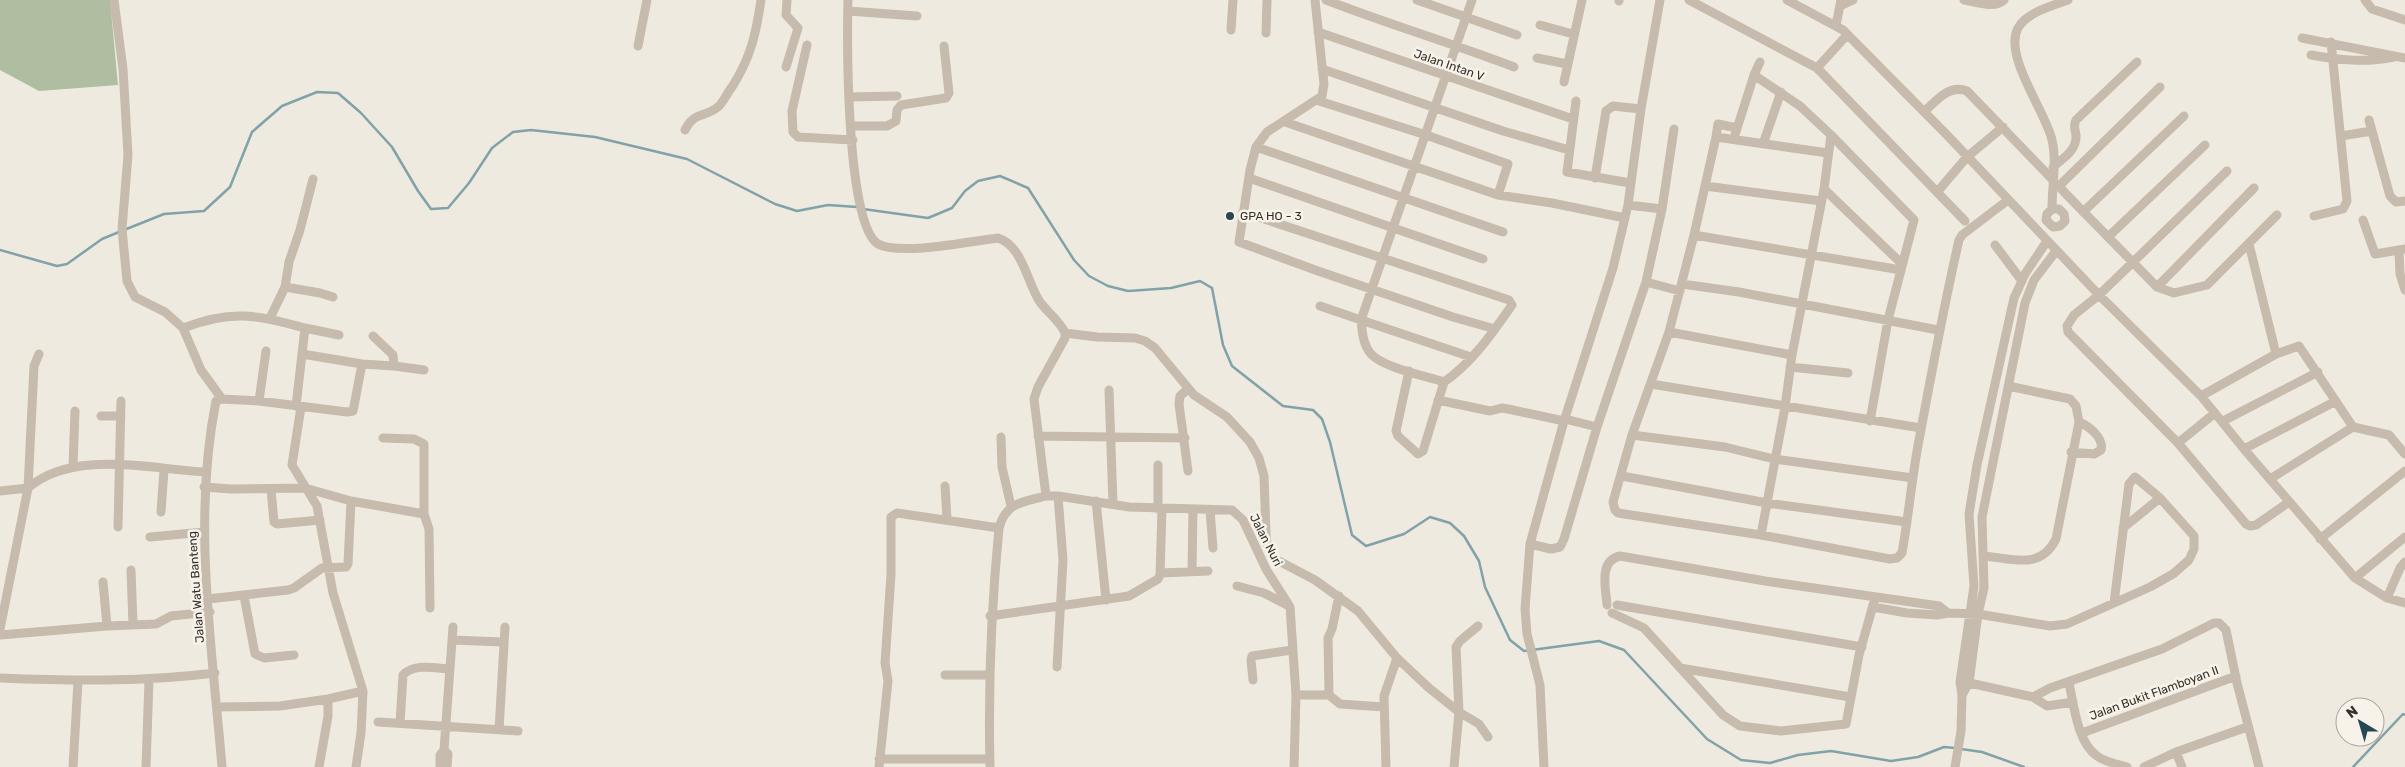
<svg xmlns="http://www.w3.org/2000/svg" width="2405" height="767" viewBox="0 0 2405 767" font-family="Rubik,sans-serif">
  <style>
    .green { fill: #afbda0 }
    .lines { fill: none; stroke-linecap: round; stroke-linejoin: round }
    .stream { stroke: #81a2a9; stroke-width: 2.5 }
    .minor { stroke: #c6bbac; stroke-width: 9 }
    .poi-dot { fill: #254851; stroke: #f8f3ea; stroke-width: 2 }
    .labels { text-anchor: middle; stroke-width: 5; stroke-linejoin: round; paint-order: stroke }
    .street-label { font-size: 12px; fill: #352f2a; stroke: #f8f3ea }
    .poi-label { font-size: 12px; fill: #352f2a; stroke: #f8f3ea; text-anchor: start }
  </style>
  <rect width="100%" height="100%" fill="#efeadf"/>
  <path class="green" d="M0,0H110L118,85L39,91L0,70Z"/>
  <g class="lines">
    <path class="stream" d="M863,209L928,218L952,208L965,191L978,181L1000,176L1028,188L1074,260L1089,276L1108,286L1128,291L1171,288L1200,281L1212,288L1223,345L1232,366L1283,406L1313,410L1322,419L1330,442L1352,535L1366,546L1404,534L1430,517L1450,523L1464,536L1479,561L1485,587L1510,640L1524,651L1599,641L1624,650L1707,739L1741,760L1770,763L1798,755L1831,751L1891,761L1918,757L1944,747L1955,748
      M124,230L164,214L204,211L230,187L252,132L282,106L317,92L338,93L361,113L392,147L418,191L431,209L448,208L469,183L492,148L513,132L531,130L595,137L687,159L775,204L797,211L828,205L857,207
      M0,250L57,266L67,264L102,239L119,232
      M1961,749L1982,752L2024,767
      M2353,767L2403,714L2405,715"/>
    <path class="minor" d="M114,0L123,69L128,155L122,229L127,281L135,297L165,312L183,328L201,370L222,399L216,401C192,521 212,646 222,767
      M848,0C847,41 846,224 878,244C899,256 973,241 998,238C1023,246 1027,283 1040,302C1048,313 1060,321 1065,333V338L1038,387L1034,399L1046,496C1023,502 1006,502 999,528C991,610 988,685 990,767
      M1315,0L1324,84L1322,96L1267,132L1256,147L1250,170L1239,242L1318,271L1453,317L1495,329
      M1326,0C1388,24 1451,43 1514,67
      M1417,0L1517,35
      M1689,0L1817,68L1965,221
      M1787,0L1843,30L1947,135L2099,295L2201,396L2244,449L2355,578L2387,598L2405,603
      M1964,0C1976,2 1995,9 2004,0
      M2365,0L2372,9L2405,20
      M1619,1V0
      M1840,6L1853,0
      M848,11L917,16
      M1540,25L1573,34
      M1836,25L1841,0
      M1231,30L1233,0
      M1318,32L1573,119
      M1266,33L1267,0
      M2302,38L2405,58
      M807,45L792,111L793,132L798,137L853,140
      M638,46L647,0
      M2311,55C2339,60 2365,63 2394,57
      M1537,58L1567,64
      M786,67L798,28L786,15L787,0
      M1817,68L1847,35
      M1322,69L1503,131L1569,150
      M1754,75L1760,62
      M1564,82L1582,0
      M2160,87L2059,186L2065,193L2157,287L2254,188
      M849,97L897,96
      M1316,100L1426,135L1508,164L1498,195
      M1576,101L1567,172L1630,183
      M1641,109L1660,0
      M1924,112C1936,101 1949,84 1967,91L2053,180
      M2369,120L2390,196L2396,202L2405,201
      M1285,122L1498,195L1552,203L1625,218
      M852,126H887L896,121L897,110L901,105L946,98L949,93L944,46
      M685,130C694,111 706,118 719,106C724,101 727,93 732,87C751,57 756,34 761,0
      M1831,135L1914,220L1888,320L1870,421
      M2341,136L2372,131
      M1716,137L1718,124L1737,128
      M1734,138L1754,75L1800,106L1831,135L1824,189L1792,355L1785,407L1761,535
      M1763,144L1781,92
      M1256,147L1503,232
      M1828,153L1716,137L1694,235L1669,332L1632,435L1613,502L1615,510L1618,513L1761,535L1890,559L1897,558L1902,553C1909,514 1912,474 1920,435C1932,370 1944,305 1959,240L1962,235L2008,200
      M2053,167C2063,158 2077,151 2076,135C2075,129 2073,126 2076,120L2137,62
      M2227,171L2099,295L2074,315L2067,326L2068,332L2178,443L2246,524L2250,526L2256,525L2289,502
      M1249,178L1483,259
      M1595,178L1606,111L1613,106L1641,109L1628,205L1613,268L1564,421L1530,544L1551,549L1560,547L1564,539L1597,427L1646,282L1662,209L1674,129
      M1705,186L1821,201
      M1824,189L1902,264
      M1938,191L1967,157L2003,127
      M1628,205L1662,209
      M2052,209H2059L2064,214L2065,221L2060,226L2053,227L2046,220L2047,214L2052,209C2052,187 2057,161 2052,140C2046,112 2003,56 2018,28C2027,12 2052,6 2068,0
      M1243,212L1509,300L1512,305C1493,332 1472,363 1444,382C1426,376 1384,368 1371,354C1363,345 1362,331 1361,320L1471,357
      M2083,212L2184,116
      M2314,216L2343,209L2347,201L2331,42
      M2363,220L2375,254L2405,249
      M1694,235L1901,270
      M2108,237L2205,145
      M2249,244L2276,354
      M1995,245L2022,281
      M2399,251L2400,274L2405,290
      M1646,282L1680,291
      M1682,284L1739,292L1938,330
      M285,287L320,293L333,297
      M2157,287L2174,293L2207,285L2277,215
      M1320,306L1361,320L1472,0
      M270,318L285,287L289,262L300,230L313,179
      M183,328C232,309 256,315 305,328L296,406
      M305,328L339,335
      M1669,332L1792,355
      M1065,333L1097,337L1135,338L1145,341L1155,348L1194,395L1227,417L1250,442L1259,458L1264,476L1266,534L1267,544L1275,559L1315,580L1358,611L1397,658L1429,688L1459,712L1479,724L1488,737
      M373,336L393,355L394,366
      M302,354L362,364L394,366L424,370
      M1790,367L1848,373
      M1409,371L1396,431L1398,436L1418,454L1423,451L1444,382
      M1651,384L1921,428
      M1109,390L1113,504
      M2201,396L2276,354L2299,346L2353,427L2389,435L2405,454
      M222,399L259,401L347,412L353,411L362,364
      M1438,400L1490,411L1502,408L1508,409L1564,421
      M259,401L266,351
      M301,407L292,465L317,506L333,593L363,691L361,733L356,767
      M101,416H121
      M1565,419L1597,427
      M2223,421L2318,372
      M1632,435L1725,447L1774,459L1913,478
      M1038,436L1185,438
      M1001,437L1002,467L1011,506
      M383,438L414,439L424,444V514
      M2178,443L2215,413
      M2244,449L2336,401
      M2071,452L2094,454L2101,450C2104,438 2089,426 2079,422
      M1158,465V509
      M73,466L75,411
      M1188,471L1179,404L1180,396L1188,389
      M1622,476L1767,503L1907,522
      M2270,479L2353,427
      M945,486L947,519
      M204,487L231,489L305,488L351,501L424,514L429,529L430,608
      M271,489L274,522L277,524L320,520
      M0,491L28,488L34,366L39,354
      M1046,496H1058L1129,507L1232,510L1243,520L1266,569L1290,607L1296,695L1294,767
      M1096,501L1106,600
      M1210,510L1213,548
      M161,512L164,470
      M118,527L121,401
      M2123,528L2160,498
      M150,537L204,532
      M2320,539L2405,471
      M1530,544L1525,609L1527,634L1540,685L1544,767
      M1983,556C2012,558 2040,571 2056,539L2079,422L2076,406L2070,399L2008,386
      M131,570L133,625
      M1192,571L1193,510
      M1161,573L1208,571
      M2355,578L2405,537
      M103,582L107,626
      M1237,586L1264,593L1289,606
      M244,596L255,654L264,658L294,655
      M2387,598L2400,568L2405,562
      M208,599L288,590L294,588L322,568L346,567L348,564L351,501
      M1607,605C1606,589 1598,561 1620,556L1765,581L1939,606L1948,613
      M1617,605L1862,647
      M1873,607L1907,613L1937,615L1948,613L1978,614L2050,626L2067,624L2150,587L2173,574L2189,560L2194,549V536L2160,498L2135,477L2129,484L2114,603
      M1612,613L1644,628L1723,715L1740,726L1781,731L1846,724L1859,655L1875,598
      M990,616L1122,597L1129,596L1158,579L1160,575L1162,509
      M0,629L28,488C73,449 150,469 205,472
      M0,635L107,626L156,624L171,616L210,612
      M452,640L503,642
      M1057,667L1063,560L1058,496
      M1680,668L1850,697
      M945,675H989
      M0,678C72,681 143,682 215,673
      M1253,680L1251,660L1252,656L1292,650
      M1965,682L2033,697L2047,706L2073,702
      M2069,683C2074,705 2077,742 2097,756C2105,762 2117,764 2127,767
      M1296,695H1329L1340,704L1384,707
      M1329,695L1328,638L1332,629L1339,596
      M1962,695L1969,683L1978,614L1984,588L1982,517L2025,303L2034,280L2056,251
      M2033,697L2050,688L2162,649L2214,623H2219L2226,630L2237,683L2259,767
      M217,707L280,706L328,699L363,691
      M378,722L518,731
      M400,723L403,675C414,663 434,668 449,669
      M499,730L505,627
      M2082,733L2236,676
      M444,750L448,754L447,767
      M2176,752L2182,767
      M879,759H990
      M73,767L78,682
      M146,767L149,680
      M319,767L328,716V699
      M440,767V755L444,750L453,627
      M879,767L888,681L885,663L891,575V517L897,513L999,528
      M1386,767L1384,696L1397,658
      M1454,767L1459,712L1456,647L1460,641L1478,626
      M1955,767L1961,731L1962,695L1960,682L1974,586L1969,514L1977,465L2014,298L2025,274L2047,241
      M2144,767L2176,752L2247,727"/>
  </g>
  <circle class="poi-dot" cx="1230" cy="216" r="5"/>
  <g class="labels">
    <g class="street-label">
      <text transform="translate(1449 65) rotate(19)" y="4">Jalan Intan V</text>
      <text transform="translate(1266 540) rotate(63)" y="4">Jalan Nuri</text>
      <text transform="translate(196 587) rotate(-94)" y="4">Jalan Watu Banteng</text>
      <text transform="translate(2154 693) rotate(-20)" y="4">Jalan Bukit Flamboyan II</text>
    </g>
    <g class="poi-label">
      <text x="1240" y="220">GPA HO - 3</text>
    </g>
  </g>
  <g transform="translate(2360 722) rotate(322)"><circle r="24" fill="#f8f3ea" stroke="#aaa59d"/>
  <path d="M0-4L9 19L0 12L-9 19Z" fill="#254851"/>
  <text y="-8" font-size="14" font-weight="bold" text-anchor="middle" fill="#352f2a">N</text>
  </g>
</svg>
